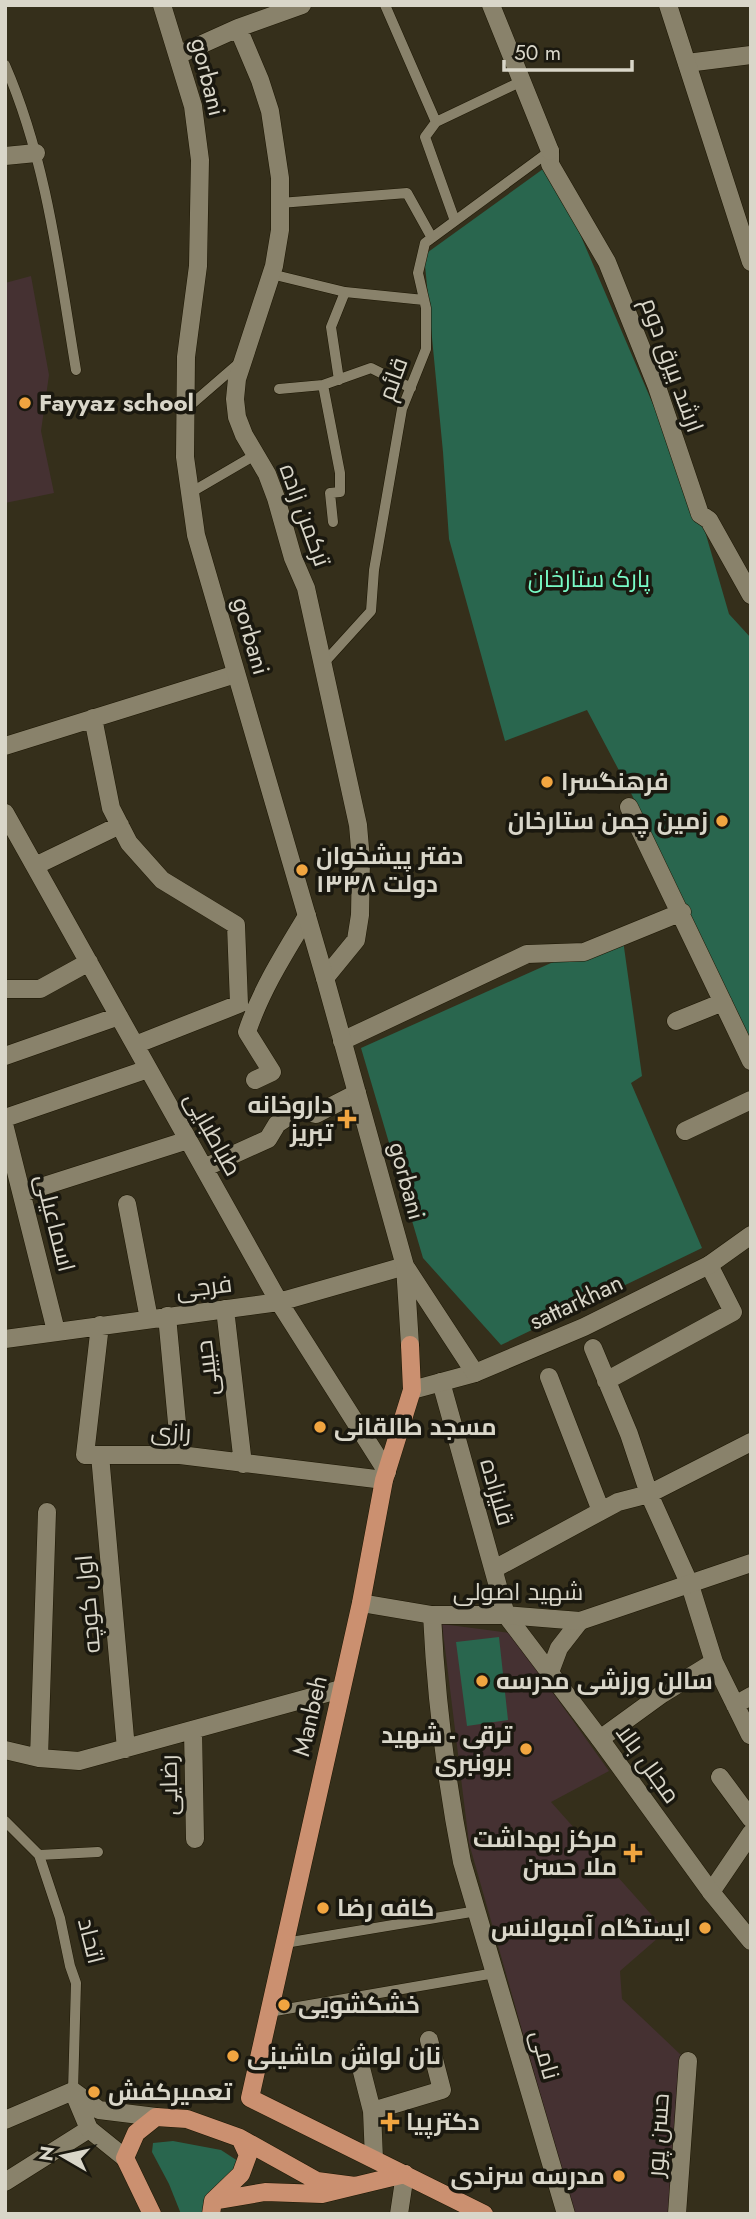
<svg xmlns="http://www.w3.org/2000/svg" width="756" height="2219" viewBox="0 0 756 2219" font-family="Jost,Cairo,sans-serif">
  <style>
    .education { fill: #453132 }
    .green { fill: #29664e }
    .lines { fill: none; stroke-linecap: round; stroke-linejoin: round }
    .service-casing { stroke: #1d1704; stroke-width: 11 }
    .minor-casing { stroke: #1d1704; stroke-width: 19 }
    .tertiary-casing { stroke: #1d1704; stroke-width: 19 }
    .secondary-casing { stroke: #1d1704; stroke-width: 19 }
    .primary-casing { stroke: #1d1704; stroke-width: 19 }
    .service { stroke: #89826b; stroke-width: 10 }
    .minor { stroke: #89826b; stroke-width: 18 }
    .tertiary { stroke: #89826b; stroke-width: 18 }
    .secondary { stroke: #89826b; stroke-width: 18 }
    .primary { stroke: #cb9070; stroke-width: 18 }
    .poi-dot { fill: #f1a540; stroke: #1a180f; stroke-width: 2.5 }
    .labels { text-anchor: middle; stroke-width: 7; stroke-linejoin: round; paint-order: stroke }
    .street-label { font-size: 24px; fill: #d9d6c9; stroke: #1a180f }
    .poi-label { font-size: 24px; font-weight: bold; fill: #d9d6c9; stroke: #1a180f; text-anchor: start }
    .park-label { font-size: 24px; fill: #79fcc7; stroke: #1a180f }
  </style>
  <rect width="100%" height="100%" fill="#352f1b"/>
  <path class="education" d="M31,276L49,375L41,431L54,493L5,503V283Z
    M442,1624L510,1633L609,1771L551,1802L666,1931L620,1971L622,1999L681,2055L671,2214H574L469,1843Z"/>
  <path class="green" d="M550,164L700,514L729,614L751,638V1044L632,795L587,710L505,741L449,539L443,452L424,255Z
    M623,940L642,1076L631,1083L702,1248L501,1345L423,1258L361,1048L551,963Z
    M499,1637L508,1720L467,1726L456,1642Z
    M173,2141L221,2150L241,2163L207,2214H181L169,2184L152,2152L153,2143Z"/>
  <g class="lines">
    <defs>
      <path id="service" d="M385,5L436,122L425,137L455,221
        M5,65C47,161 59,268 76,370
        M436,122L522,81
        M280,203L407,193L432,238
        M271,274L345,292L424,300
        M339,380L331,327L345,292
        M323,385L340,473V492L330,493L333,522
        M279,389L323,385L371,368L411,388
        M186,409L238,364
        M190,493L255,455
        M322,665L371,611L374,570L402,409L426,349V308L418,273L425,243L550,151
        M5,1821L39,1855L60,1918L70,1966L76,1983L73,2091
        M39,1855L98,1852
        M285,1943L477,1911
        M269,2012L495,1973"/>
      <path id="minor" d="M238,28L260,80L270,111L280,178V230L274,266L237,379L235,399L237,417L244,435L267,474L276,498L293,558L306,588L358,825L361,860L360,915L356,940L325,978
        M178,55L238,28L302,5
        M687,63L751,55
        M550,151V164L607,262L657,387L700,514L709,520L751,595
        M5,156L36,153
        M93,718L111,808L129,843L162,880L236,925L239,1004L135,1045
        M5,746L236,674
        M629,807L751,1061
        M5,813L279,1302L387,1472
        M35,866L120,825
        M5,989H40L89,962
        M676,1021L723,1002
        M342,1041L527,954L584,952L682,912
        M5,1056L119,1016
        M255,1080L272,1072L247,1032C261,990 284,954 307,916
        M5,1118L148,1069
        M5,1128L56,1331
        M685,1131L751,1100
        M204,1168L268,1139L277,1124L298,1110L316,1114L357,1093
        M22,1193L188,1140
        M127,1204L149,1319
        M225,1309L243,1464
        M167,1316L180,1455
        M100,1325L85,1455H180L384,1480
        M5,1339L279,1302L405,1266
        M593,1348L629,1434L649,1494L690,1585L714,1662L750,1735
        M549,1377L601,1511
        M606,1381L733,1312L709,1265
        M441,1382L506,1615
        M100,1455L126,1749
        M494,1569L618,1502L649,1494L751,1442
        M735,1705L751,1696
        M193,1730L195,1839
        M600,1739L662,1694L714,1662
        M5,1750L39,1758L79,1761L341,1689
        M39,1758L47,1512
        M720,1777L751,1819
        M711,1892L751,1833
        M358,2056L372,2111L374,2159
        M372,2111L442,2090L429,2040
        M5,2182L89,2129
        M399,2214L405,2174
        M677,2214L688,2061"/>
      <path id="tertiary" d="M491,5L550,151
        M412,1390L475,1373L584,1327L709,1265L751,1235
        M432,1615C436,1698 446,1780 462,1862L566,2214
        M506,1615L600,1739L711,1892L751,1941
        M550,1672L559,1648L580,1621"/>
      <path id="secondary" d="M162,5L193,106L200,160L198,266L186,357L185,457L196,535L325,978L405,1266L410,1345
        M668,5L751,262
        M407,1269L475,1373
        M361,1603L432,1615H506L580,1621L751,1563
        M5,2120L73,2091
        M125,2158L89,2129L73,2091L99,2110L156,2117"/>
      <path id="primary" d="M410,1345L412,1390L384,1480L361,1603L250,2098L484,2214
        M355,2186L405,2174
        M213,2201L265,2192L322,2194L355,2186L317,2181L240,2138
        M152,2214L125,2158L136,2133L156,2117L187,2119L240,2138L248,2155L241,2174L213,2201L211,2214"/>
    </defs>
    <use href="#service" class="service-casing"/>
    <use href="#minor" class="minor-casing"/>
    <use href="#tertiary" class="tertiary-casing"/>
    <use href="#secondary" class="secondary-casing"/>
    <use href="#primary" class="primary-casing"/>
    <use href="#service" class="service"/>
    <use href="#minor" class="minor"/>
    <use href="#tertiary" class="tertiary"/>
    <use href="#secondary" class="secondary"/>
    <use href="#primary" class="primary"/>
  </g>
  <g class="poi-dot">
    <circle cx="25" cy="403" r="7"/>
    <circle cx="547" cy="782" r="7"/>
    <circle cx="722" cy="821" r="7"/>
    <circle cx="302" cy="870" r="7"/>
    <path d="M343.5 1108.5h7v7h7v7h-7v7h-7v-7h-7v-7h7z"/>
    <circle cx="320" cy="1427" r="7"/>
    <circle cx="482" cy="1681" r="7"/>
    <circle cx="526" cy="1749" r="7"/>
    <path d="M629.5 1842.5h7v7h7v7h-7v7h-7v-7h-7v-7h7z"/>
    <circle cx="323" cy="1908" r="7"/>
    <circle cx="705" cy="1928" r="7"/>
    <circle cx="284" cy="2005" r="7"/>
    <circle cx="233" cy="2056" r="7"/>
    <circle cx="94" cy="2092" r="7"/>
    <path d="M386.5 2111.5h7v7h7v7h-7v7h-7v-7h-7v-7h7z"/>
    <circle cx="619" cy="2176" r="7"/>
  </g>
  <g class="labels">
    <g class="street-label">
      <text transform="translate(208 77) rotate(76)" y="8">gorbani</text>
      <text transform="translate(672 365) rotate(70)" y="8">ارشد بیرق دوم</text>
      <text transform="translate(393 379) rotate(-70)" y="8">قائم</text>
      <text transform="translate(305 515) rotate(70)" y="8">ترکمن زاده</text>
      <text transform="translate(251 636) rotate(74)" y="8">gorbani</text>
      <text transform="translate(213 1134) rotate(61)" y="8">طباطبایی</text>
      <text transform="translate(407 1181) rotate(75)" y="8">gorbani</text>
      <text transform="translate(55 1223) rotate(76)" y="8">اسماعیلی</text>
      <text transform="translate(204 1287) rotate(-7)" y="8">فرجی</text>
      <text transform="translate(576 1302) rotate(-25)" y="8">sattarkhan</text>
      <text transform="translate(207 1368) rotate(-97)" y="8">حبیبی</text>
      <text transform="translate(171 1432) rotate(3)" y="8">رازی</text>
      <text transform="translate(497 1492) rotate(74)" y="8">قلیزاده</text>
      <text x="518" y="1600">شهید اصولی</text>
      <text transform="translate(88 1604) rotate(-95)" y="8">اول کوچه</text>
      <text transform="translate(310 1716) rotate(-77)" y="8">Manbeh</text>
      <text transform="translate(648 1764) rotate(54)" y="8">مجلل بالا</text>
      <text transform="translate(169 1785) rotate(-91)" y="8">رضایی</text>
      <text transform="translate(91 1941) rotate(76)" y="8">اتحاد</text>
      <text transform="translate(545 2055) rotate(74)" y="8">نامی</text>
      <text transform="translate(658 2135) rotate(-86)" y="8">حسن پور</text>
    </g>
    <g class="poi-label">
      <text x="39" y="411">Fayyaz school</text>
      <text x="561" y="790">فرهنگسرا</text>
      <text x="708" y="829" text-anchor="end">زمین چمن ستارخان</text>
      <text x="316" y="864">دفتر پیشخوان<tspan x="316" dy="28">دولت ۱۳۳۸</tspan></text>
      <text x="333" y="1113" text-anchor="end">داروخانه<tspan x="333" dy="28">تبریز</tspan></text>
      <text x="334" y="1435">مسجد طالقانی</text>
      <text x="496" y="1689">سالن ورزشی مدرسه</text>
      <text x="512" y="1743" text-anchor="end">ترقی - شهید<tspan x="512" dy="28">برونبری</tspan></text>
      <text x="617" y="1847" text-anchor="end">مرکز بهداشت<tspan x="617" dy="28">ملا حسن</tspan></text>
      <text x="337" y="1916">کافه رضا</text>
      <text x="691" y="1936" text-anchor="end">ایستگاه آمبولانس</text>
      <text x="298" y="2013">خشکشویی</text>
      <text x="247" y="2064">نان لواش ماشینی</text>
      <text x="108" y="2100">تعمیرکفش</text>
      <text x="406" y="2130">دکترپیا</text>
      <text x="605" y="2184" text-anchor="end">مدرسه سرندی</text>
    </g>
    <g class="park-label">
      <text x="589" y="587">پارک ستارخان</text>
    </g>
  </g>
  <rect width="756" height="2219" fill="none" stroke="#d9d6c9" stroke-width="14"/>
  <g transform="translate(63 2156) rotate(279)" stroke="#1a180f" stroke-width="5" paint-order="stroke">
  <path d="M0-5L12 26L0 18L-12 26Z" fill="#d9d6c9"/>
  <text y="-10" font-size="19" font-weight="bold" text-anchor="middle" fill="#d9d6c9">N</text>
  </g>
  <path d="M504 60v10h128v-10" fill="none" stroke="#d9d6c9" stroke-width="3.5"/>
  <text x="514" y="60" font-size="21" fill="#d9d6c9" stroke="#1a180f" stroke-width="5" paint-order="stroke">50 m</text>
</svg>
